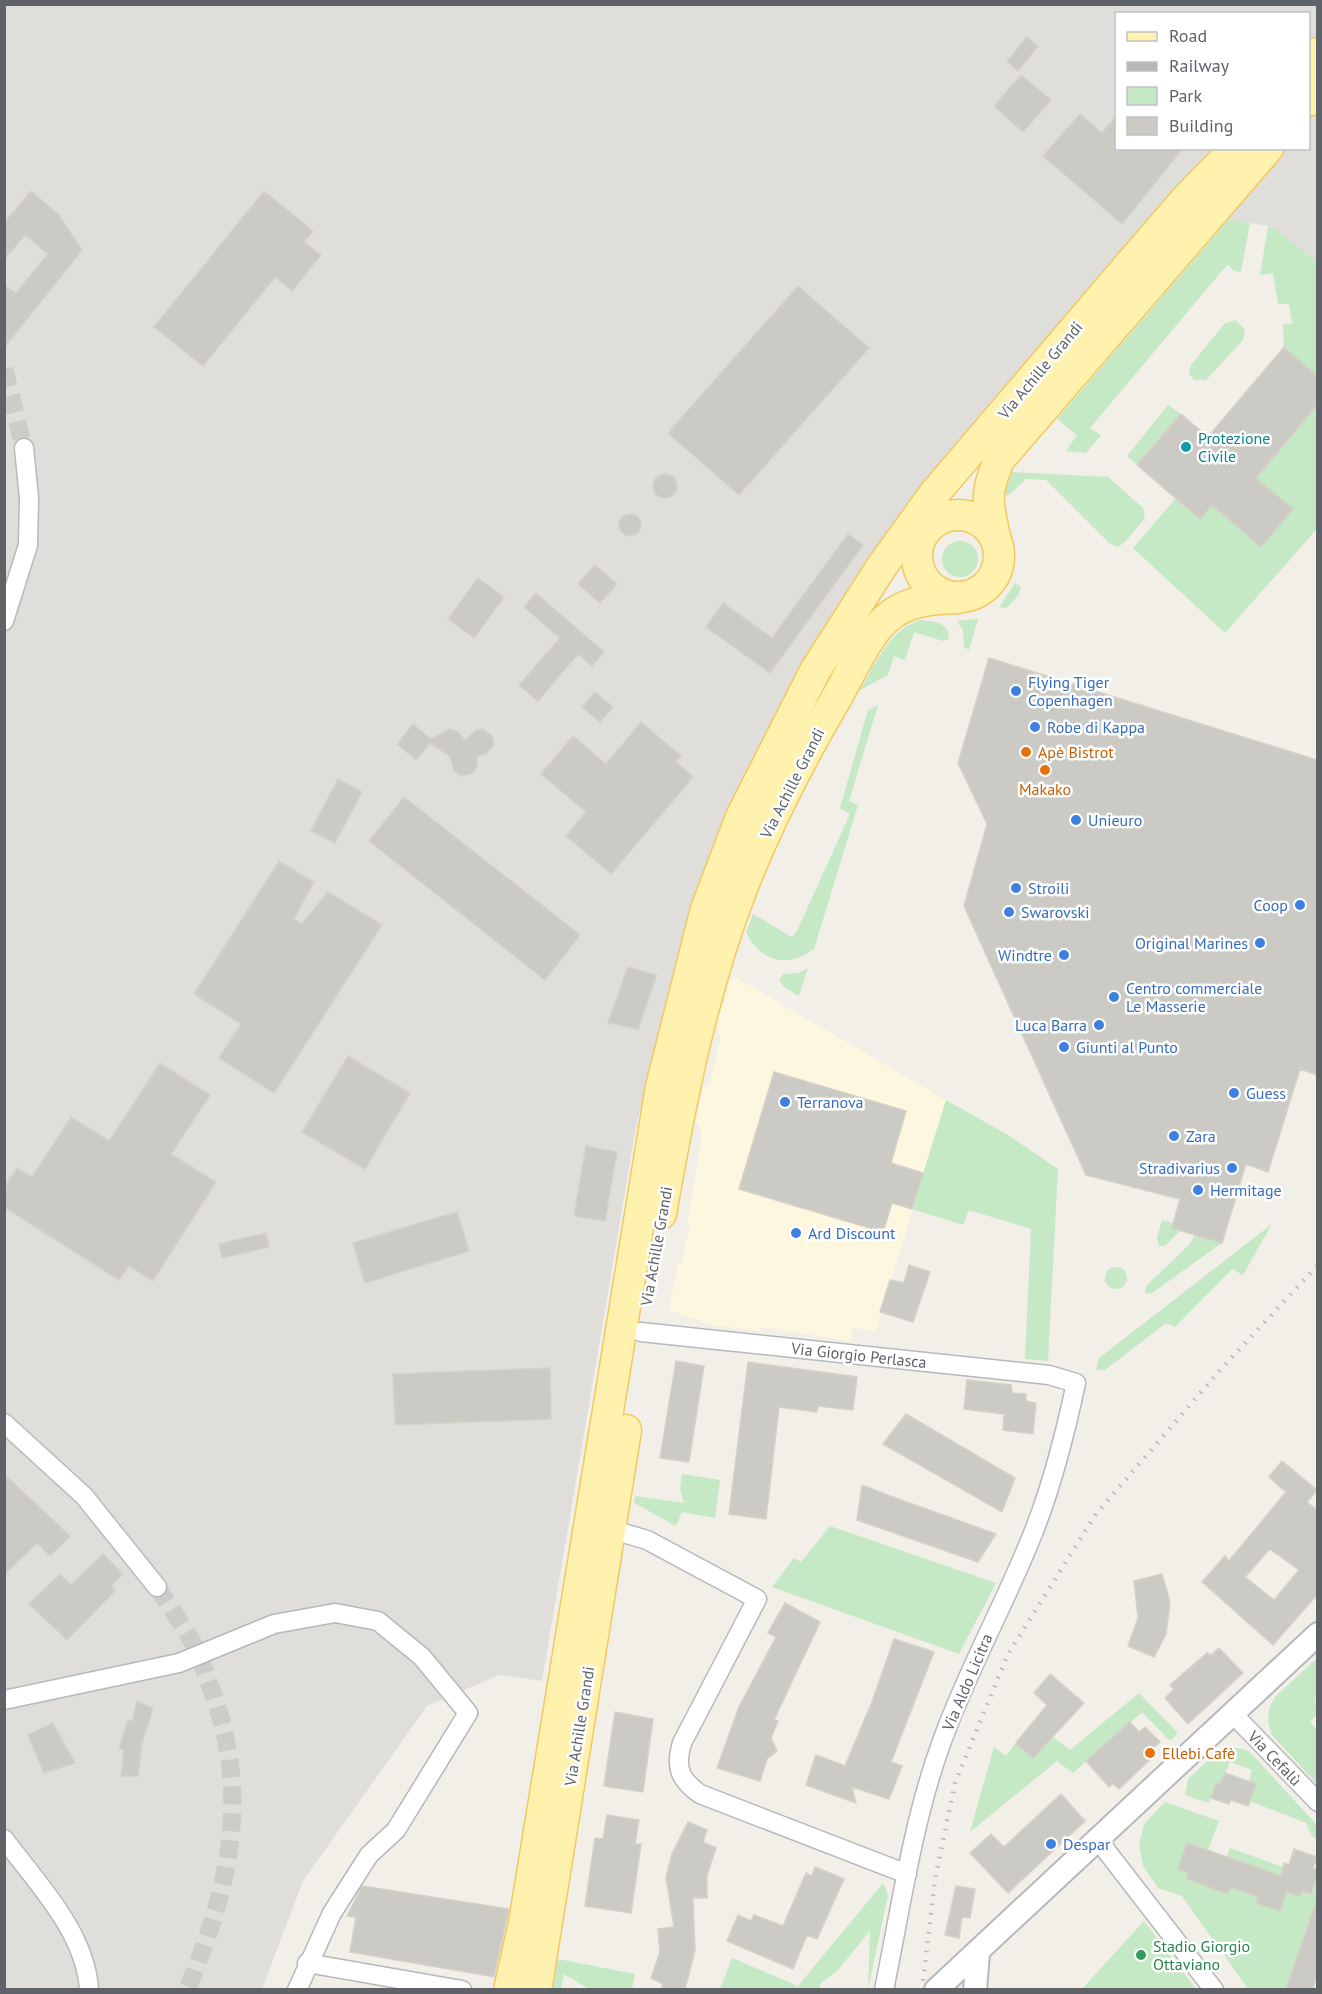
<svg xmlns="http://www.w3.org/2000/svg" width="1322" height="1994" viewBox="0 0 1322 1994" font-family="'PT Sans',sans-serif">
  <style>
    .commercial { fill: #fef7e0 }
    .industrial { fill: #e0deda; fill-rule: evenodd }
    .green { fill: #c5e8c5 }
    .building { fill: #cccac5; stroke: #d6d1c6; stroke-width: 1.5; fill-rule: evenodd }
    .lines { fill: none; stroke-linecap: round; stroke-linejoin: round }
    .minor-tunnel { stroke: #ccccc8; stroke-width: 18; stroke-dasharray: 18 9; stroke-linecap: butt }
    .minor-casing { stroke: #b5b8bc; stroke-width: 21 }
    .tertiary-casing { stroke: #b5b8bc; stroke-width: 26 }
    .primary-casing { stroke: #f2c960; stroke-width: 33 }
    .minor { stroke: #fff; stroke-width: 18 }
    .tertiary { stroke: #fff; stroke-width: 22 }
    .primary { stroke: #fff2af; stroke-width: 30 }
    .rail { stroke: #b6b7b8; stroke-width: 4.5; stroke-dasharray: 1.5 8; stroke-linecap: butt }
    .culture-dot { fill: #0f9aa8; stroke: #fff; stroke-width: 2 }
    .shop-dot { fill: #3f7fe0; stroke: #fff; stroke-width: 2 }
    .food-dot { fill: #e8710a; stroke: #fff; stroke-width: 2 }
    .leisure-dot { fill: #2e9e5b; stroke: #fff; stroke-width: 2 }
    .labels { text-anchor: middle; stroke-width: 5; stroke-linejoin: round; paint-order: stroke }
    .street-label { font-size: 16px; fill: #5f6368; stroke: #fff }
    .culture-label { font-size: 16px; fill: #0d838f; stroke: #fff; text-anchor: start }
    .shop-label { font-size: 16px; fill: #366cbe; stroke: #fff; text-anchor: start }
    .food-label { font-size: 16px; fill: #c56008; stroke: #fff; text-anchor: start }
    .leisure-label { font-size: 16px; fill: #27864d; stroke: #fff; text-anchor: start }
  </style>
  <rect width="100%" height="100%" fill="#f1efe8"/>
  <path class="commercial" d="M737,978L946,1100L876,1331L852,1328L850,1341L761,1327L760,1331L711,1325L669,1310L678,1263H682L690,1223L687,1222L703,1134L696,1121L703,1087L710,1083L721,1039L716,1025L730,980Z"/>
  <path class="industrial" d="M5,5H1317V262L1273,227L1229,219L1186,189L876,554L654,1055L636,1127L542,1681L499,1675L427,1706L303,1881L262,1989H5ZM1116,14H1308V148H1116Z"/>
  <path class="green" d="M1229,219L1250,223L1241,272L1235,271L1227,265L1090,428L1101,435L1086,453L1066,451L1077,435L1057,419Z
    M1268,226L1273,227L1317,262V376L1284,347L1283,325L1292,323L1289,304H1278L1273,273L1260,275Z
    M1236,320L1245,330L1243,340L1206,380H1194L1189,374L1191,365L1225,323Z
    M1168,405L1181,414L1137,465L1127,456Z
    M1317,405V529L1225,633L1133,548L1176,498L1200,518L1212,505L1262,546L1293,509L1240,465L1273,458Z
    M1011,472L1108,477L1143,508L1145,518L1125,542L1118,547L1109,543L1046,480L1026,479L1008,496L999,486Z
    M942 559a18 18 0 1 1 36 0a18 18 0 1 1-36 0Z
    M1015,583L1021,587L1019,594L1007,608L999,607Z
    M978,619L969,650L964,647L963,631L957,621Z
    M921,620C934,621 950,623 949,639L943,641L914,632L905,660L894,656L888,675L860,690C876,664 889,629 921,620Z
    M878,705L849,801L858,805L814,949C787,969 761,962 746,932L753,914L792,937L797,931L850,814L840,808L868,710Z
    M808,968L799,996L784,987L779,980L783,974L798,973Z
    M946,1100L1008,1135L1058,1169L1048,1361L1025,1359L1031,1229L969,1210L963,1225L912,1209Z
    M1162,1220L1173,1223L1172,1228L1181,1230L1165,1246H1159L1157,1238Z
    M1272,1224L1243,1275L1232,1269L1175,1327L1166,1323L1105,1370H1096L1099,1358Z
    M1195,1235L1222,1243L1152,1293L1145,1294L1146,1286L1189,1245Z
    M1105 1278a11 11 0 1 1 22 0a11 11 0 1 1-22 0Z
    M682,1474L720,1480L715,1518L682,1512L676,1526L634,1503L635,1496L684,1503L680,1489Z
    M830,1526L996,1583L959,1654L772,1587L794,1558L801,1562Z
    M1317,1658V1696L1315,1698L1317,1714L1310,1722L1317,1730V1784L1272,1735C1266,1721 1267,1710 1275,1697Z
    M1139,1693L1178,1733L1170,1741L1142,1712L1073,1773L1057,1761L970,1832L994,1747L1006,1756L1016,1743L1033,1758L1053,1737L1070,1750Z
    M1237,1748L1249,1751L1317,1825V1839L1312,1836L1306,1823L1250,1801L1255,1785L1249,1781L1252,1770L1230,1762L1220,1784L1216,1783L1209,1803L1185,1795L1188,1779L1218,1751Z
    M1165,1802L1219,1821L1208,1850L1187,1843L1178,1869L1188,1873L1187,1879L1228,1894L1231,1887L1258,1897L1256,1903L1280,1911L1286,1892L1303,1891L1311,1894L1317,1876V1927L1309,1924L1286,1989H1248L1182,1896L1158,1888L1143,1866L1139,1845L1144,1824Z
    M1230,1848L1283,1867L1281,1876L1226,1858Z
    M883,1883L888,1895L868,1989L870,1931L837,1971L821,1983L819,1989H720L732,1958L798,1986Z
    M1144,1921L1196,1989H1082Z
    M558,1959L635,1974L632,1989H589L564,1974L561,1989H553Z"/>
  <path class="building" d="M1027,37L1038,46L1018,71L1007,61Z
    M1021,75L1051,100L1023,132L994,106Z
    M1080,114L1102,133L1116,116V148H1183L1122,224L1043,156Z
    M31,191L59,215L82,250L4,348V285L16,293L48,254L25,235L4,260V223Z
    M264,191L313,231L304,242L321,255L292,291L275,277L203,366L154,327Z
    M798,286L869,348L739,495L668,433Z
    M1284,347L1317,376V405L1256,478L1293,509L1261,547L1212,505L1200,519L1137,465L1181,414L1208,437Z
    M653 486a12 12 0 1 1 24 0a12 12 0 1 1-24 0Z
    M619 525a11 11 0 1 1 22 0a11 11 0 1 1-22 0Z
    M848,534L863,545L770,673L706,627L723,603L772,638Z
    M595,565L617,584L600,603L578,584Z
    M478,578L504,597L474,638L448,619Z
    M536,593L604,652L592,666L578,654L538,701L519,685L560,638L524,607Z
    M989,658L1317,760V1075L1300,1069L1268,1172L1246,1164L1222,1243L1172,1228L1180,1199L1086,1175L964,906L987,824L958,763Z
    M595,692L613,707L600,722L582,707Z
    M641,722L681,756L676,762L693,777L611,874L566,836L586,812L541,774L573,736L606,764Z
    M413,724L431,739L449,729L457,731L465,740L475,731L483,729L492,736L494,744L486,754L477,756V765L473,773L461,776L454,771L450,756L430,743L416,760L397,744Z
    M338,779L362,792L335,843L311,831Z
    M404,797L580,935L545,980L369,841Z
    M279,861L314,882L294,919L302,924L328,892L382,925L274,1093L219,1058L241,1024L194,994Z
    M628,967L657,975L638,1029L608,1023Z
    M348,1056L410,1093L365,1169L302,1132Z
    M160,1063L210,1095L171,1154L216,1182L153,1281L129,1266L119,1280L4,1207V1188L17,1168L32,1177L71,1117L109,1141Z
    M774,1072L906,1111L891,1163L923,1173L912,1209L892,1203L883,1232L739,1189Z
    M586,1146L617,1152L605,1221L574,1216Z
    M457,1212L469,1251L365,1283L353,1243Z
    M266,1233L269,1247L222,1258L219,1244Z
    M909,1265L930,1272L913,1322L880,1312L890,1280L904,1283Z
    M676,1361L704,1366L689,1462L660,1458Z
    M748,1362L857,1377L853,1410L818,1406L817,1412L779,1407L766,1519L729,1514Z
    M550,1368L551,1419L395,1425L393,1374Z
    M967,1380L1011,1385L1012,1393L1026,1394V1401L1036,1403L1033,1434L1003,1430L1004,1414L964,1409Z
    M906,1414L1015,1478L1002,1512L883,1444Z
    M1282,1461L1317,1490L1307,1502L1317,1510V1595L1273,1645L1202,1582L1225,1556L1229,1561L1286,1492L1269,1477ZM1270,1549L1299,1570L1274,1600L1245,1577Z
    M4,1474L70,1536L50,1556L37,1543L4,1575Z
    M862,1485L890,1496L996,1534L978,1562L857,1520Z
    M103,1554L123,1574L111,1586L115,1591L67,1640L29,1604L60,1574L71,1585Z
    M1162,1574L1170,1602L1166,1634L1154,1657L1128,1646L1138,1618L1134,1581Z
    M785,1603L820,1622L774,1720L778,1721L771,1738L777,1751L767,1759L760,1781L717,1768L739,1707L776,1637L768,1633Z
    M894,1639L934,1652L891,1762L902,1766L889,1799L852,1787L856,1803L806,1785L816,1755L845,1766L872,1702Z
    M1219,1648L1243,1673L1188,1724L1165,1698L1174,1689L1170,1685L1207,1653L1211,1655Z
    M1050,1674L1084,1703L1033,1758L1016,1743L1047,1705L1034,1693Z
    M137,1701L153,1708L142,1744L138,1776H121L124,1750L119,1748L128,1720L132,1722Z
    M615,1712L653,1719L643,1792L604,1786Z
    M1130,1722L1139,1732L1145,1727L1160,1742L1152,1749L1156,1754L1119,1789L1113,1784L1109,1787L1086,1761Z
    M53,1723L75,1763L44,1773L28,1735Z
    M1225,1773L1256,1784L1248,1806L1231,1800L1229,1804L1211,1798L1216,1783L1220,1784Z
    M1061,1794L1085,1821L1008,1893L970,1853L991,1834L1004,1847Z
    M607,1815L639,1820L635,1844H641L631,1913L585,1906L595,1838L603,1839Z
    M688,1822L707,1830L703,1842L716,1848L707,1875V1898H693L695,1951L685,1989H661L663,1984L651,1978L660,1952L658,1929L674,1927L666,1877L672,1854Z
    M1187,1843L1281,1876L1284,1863L1289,1865L1294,1849L1317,1857L1313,1868L1317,1870V1876L1311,1894L1303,1891L1300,1896L1286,1892L1280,1911L1256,1903L1258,1897L1231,1887L1228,1894L1187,1879L1188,1873L1178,1869Z
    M815,1867L844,1879L817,1939L807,1935L793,1969L727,1941L738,1915L751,1921L754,1915L783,1926L806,1873L812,1876Z
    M362,1886L509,1909L494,1977L350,1952L356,1917L347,1916Z
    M956,1886L975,1889L970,1918L962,1917L959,1938L945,1935Z
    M1315,1906L1317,1907V1975L1313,1989H1286Z"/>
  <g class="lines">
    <path class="minor-tunnel" d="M4,369L24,448
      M157,1587C169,1606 183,1625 194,1645C201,1658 205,1674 211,1688C251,1796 230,1886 187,1990"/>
    <defs>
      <path id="minor" d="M4,621L28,545L29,498L24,448
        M641,1332L1049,1375L1076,1383C1066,1430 1054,1478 1037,1523C1009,1597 969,1666 942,1741C913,1820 901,1907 884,1990
        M4,1423L84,1496L157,1587
        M610,1529L647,1540L757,1599L682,1743C675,1767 679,1779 700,1794L907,1874
        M4,1700L179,1663L274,1624L335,1613L378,1621L422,1657L468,1713L396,1830L369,1855L332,1913L297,1990
        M1232,1713L1318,1802
        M4,1839C37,1883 86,1933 89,1990
        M1098,1840L1214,1990
        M307,1963L462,1990"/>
      <path id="tertiary" d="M936,1990L1318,1634
        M975,1990L978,1953"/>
      <path id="primary" d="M1308,64L1318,53
        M1308,101L1318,91
        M917 556a41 41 0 1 1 82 0a41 41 0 1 1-82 0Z
        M995,536C987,502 985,493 999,460L1268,148
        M661,1214C680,1105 701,995 741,891C766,826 798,764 833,704C848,679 865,638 886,619C906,600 933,599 958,598
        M509,1990L524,1923L661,1087L706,909L741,817L815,671L882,566L934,494L1130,264L1187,198L1236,148
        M536,1990L626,1430"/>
    </defs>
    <use href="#minor" class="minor-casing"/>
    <use href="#tertiary" class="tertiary-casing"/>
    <use href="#primary" class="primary-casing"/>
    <use href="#minor" class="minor"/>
    <use href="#tertiary" class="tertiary"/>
    <use href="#primary" class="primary"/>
    <path class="rail" d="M922,1990L935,1879L955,1783L1008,1654L1096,1514L1221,1369L1318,1265"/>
  </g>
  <circle class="culture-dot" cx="1186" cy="447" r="6"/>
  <g class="shop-dot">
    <circle cx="1016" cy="691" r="6"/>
    <circle cx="1035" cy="727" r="6"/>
    <circle cx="1076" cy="820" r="6"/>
    <circle cx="1016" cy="888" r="6"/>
    <circle cx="1300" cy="905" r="6"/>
    <circle cx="1009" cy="912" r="6"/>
    <circle cx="1260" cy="943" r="6"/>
    <circle cx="1064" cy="955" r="6"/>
    <circle cx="1114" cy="997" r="6"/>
    <circle cx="1099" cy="1025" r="6"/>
    <circle cx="1064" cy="1047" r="6"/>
    <circle cx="1234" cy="1093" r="6"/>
    <circle cx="785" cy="1102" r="6"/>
    <circle cx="1174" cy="1136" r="6"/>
    <circle cx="1232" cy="1168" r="6"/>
    <circle cx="1198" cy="1190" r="6"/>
    <circle cx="796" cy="1233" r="6"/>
    <circle cx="1051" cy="1844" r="6"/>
  </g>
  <g class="food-dot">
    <circle cx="1026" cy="752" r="6"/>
    <circle cx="1045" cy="770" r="6"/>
    <circle cx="1150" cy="1753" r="6"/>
  </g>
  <circle class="leisure-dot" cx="1141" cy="1955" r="6"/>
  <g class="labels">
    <g class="street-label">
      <text transform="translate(1040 370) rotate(-50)" y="6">Via Achille Grandi</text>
      <text transform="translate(792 783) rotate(-63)" y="6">Via Achille Grandi</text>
      <text transform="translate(656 1246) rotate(-80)" y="6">Via Achille Grandi</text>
      <text transform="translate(859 1355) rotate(6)" y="6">Via Giorgio Perlasca</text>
      <text transform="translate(967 1682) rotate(-67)" y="6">Via Aldo Licitra</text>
      <text transform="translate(579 1726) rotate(-81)" y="6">Via Achille Grandi</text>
      <text transform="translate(1275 1758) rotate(46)" y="6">Via Cefalù</text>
    </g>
    <g class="culture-label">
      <text x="1198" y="444">Protezione<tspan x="1198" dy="18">Civile</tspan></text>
    </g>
    <g class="shop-label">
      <text x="1028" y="688">Flying Tiger<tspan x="1028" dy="18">Copenhagen</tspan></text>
      <text x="1047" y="733">Robe di Kappa</text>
      <text x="1088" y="826">Unieuro</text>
      <text x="1028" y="894">Stroili</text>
      <text x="1288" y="911" text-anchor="end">Coop</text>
      <text x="1021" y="918">Swarovski</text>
      <text x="1248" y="949" text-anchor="end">Original Marines</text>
      <text x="1052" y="961" text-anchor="end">Windtre</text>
      <text x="1126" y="994">Centro commerciale<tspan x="1126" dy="18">Le Masserie</tspan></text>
      <text x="1087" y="1031" text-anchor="end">Luca Barra</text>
      <text x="1076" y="1053">Giunti al Punto</text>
      <text x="1246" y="1099">Guess</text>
      <text x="797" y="1108">Terranova</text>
      <text x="1186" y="1142">Zara</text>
      <text x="1220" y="1174" text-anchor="end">Stradivarius</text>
      <text x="1210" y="1196">Hermitage</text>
      <text x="808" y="1239">Ard Discount</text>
      <text x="1063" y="1850">Despar</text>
    </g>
    <g class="food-label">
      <text x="1038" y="758">Apè Bistrot</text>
      <text x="1045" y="795" text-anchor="middle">Makako</text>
      <text x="1162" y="1759">Ellebi Cafè</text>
    </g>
    <g class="leisure-label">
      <text x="1153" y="1952">Stadio Giorgio<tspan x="1153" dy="18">Ottaviano</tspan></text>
    </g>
  </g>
  <rect width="1322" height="1994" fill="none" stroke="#5f6368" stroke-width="12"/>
  <rect x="1115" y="12" width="195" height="138" fill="#ffffff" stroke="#bfc1c3" stroke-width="1.5"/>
  <rect x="1127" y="32" width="30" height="9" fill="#fff2af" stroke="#bfc1c3" stroke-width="1.5"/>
  <text x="1169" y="42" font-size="18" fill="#5f6368">Road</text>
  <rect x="1127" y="62" width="30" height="9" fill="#b6b7b8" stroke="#bfc1c3" stroke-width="1.5"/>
  <text x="1169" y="72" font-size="18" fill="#5f6368">Railway</text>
  <rect x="1127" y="87" width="30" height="18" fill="#c5e8c5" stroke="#bfc1c3" stroke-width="1.5"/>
  <text x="1169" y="102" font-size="18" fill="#5f6368">Park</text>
  <rect x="1127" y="117" width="30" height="18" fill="#cccac5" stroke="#bfc1c3" stroke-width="1.5"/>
  <text x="1169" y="132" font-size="18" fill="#5f6368">Building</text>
</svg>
